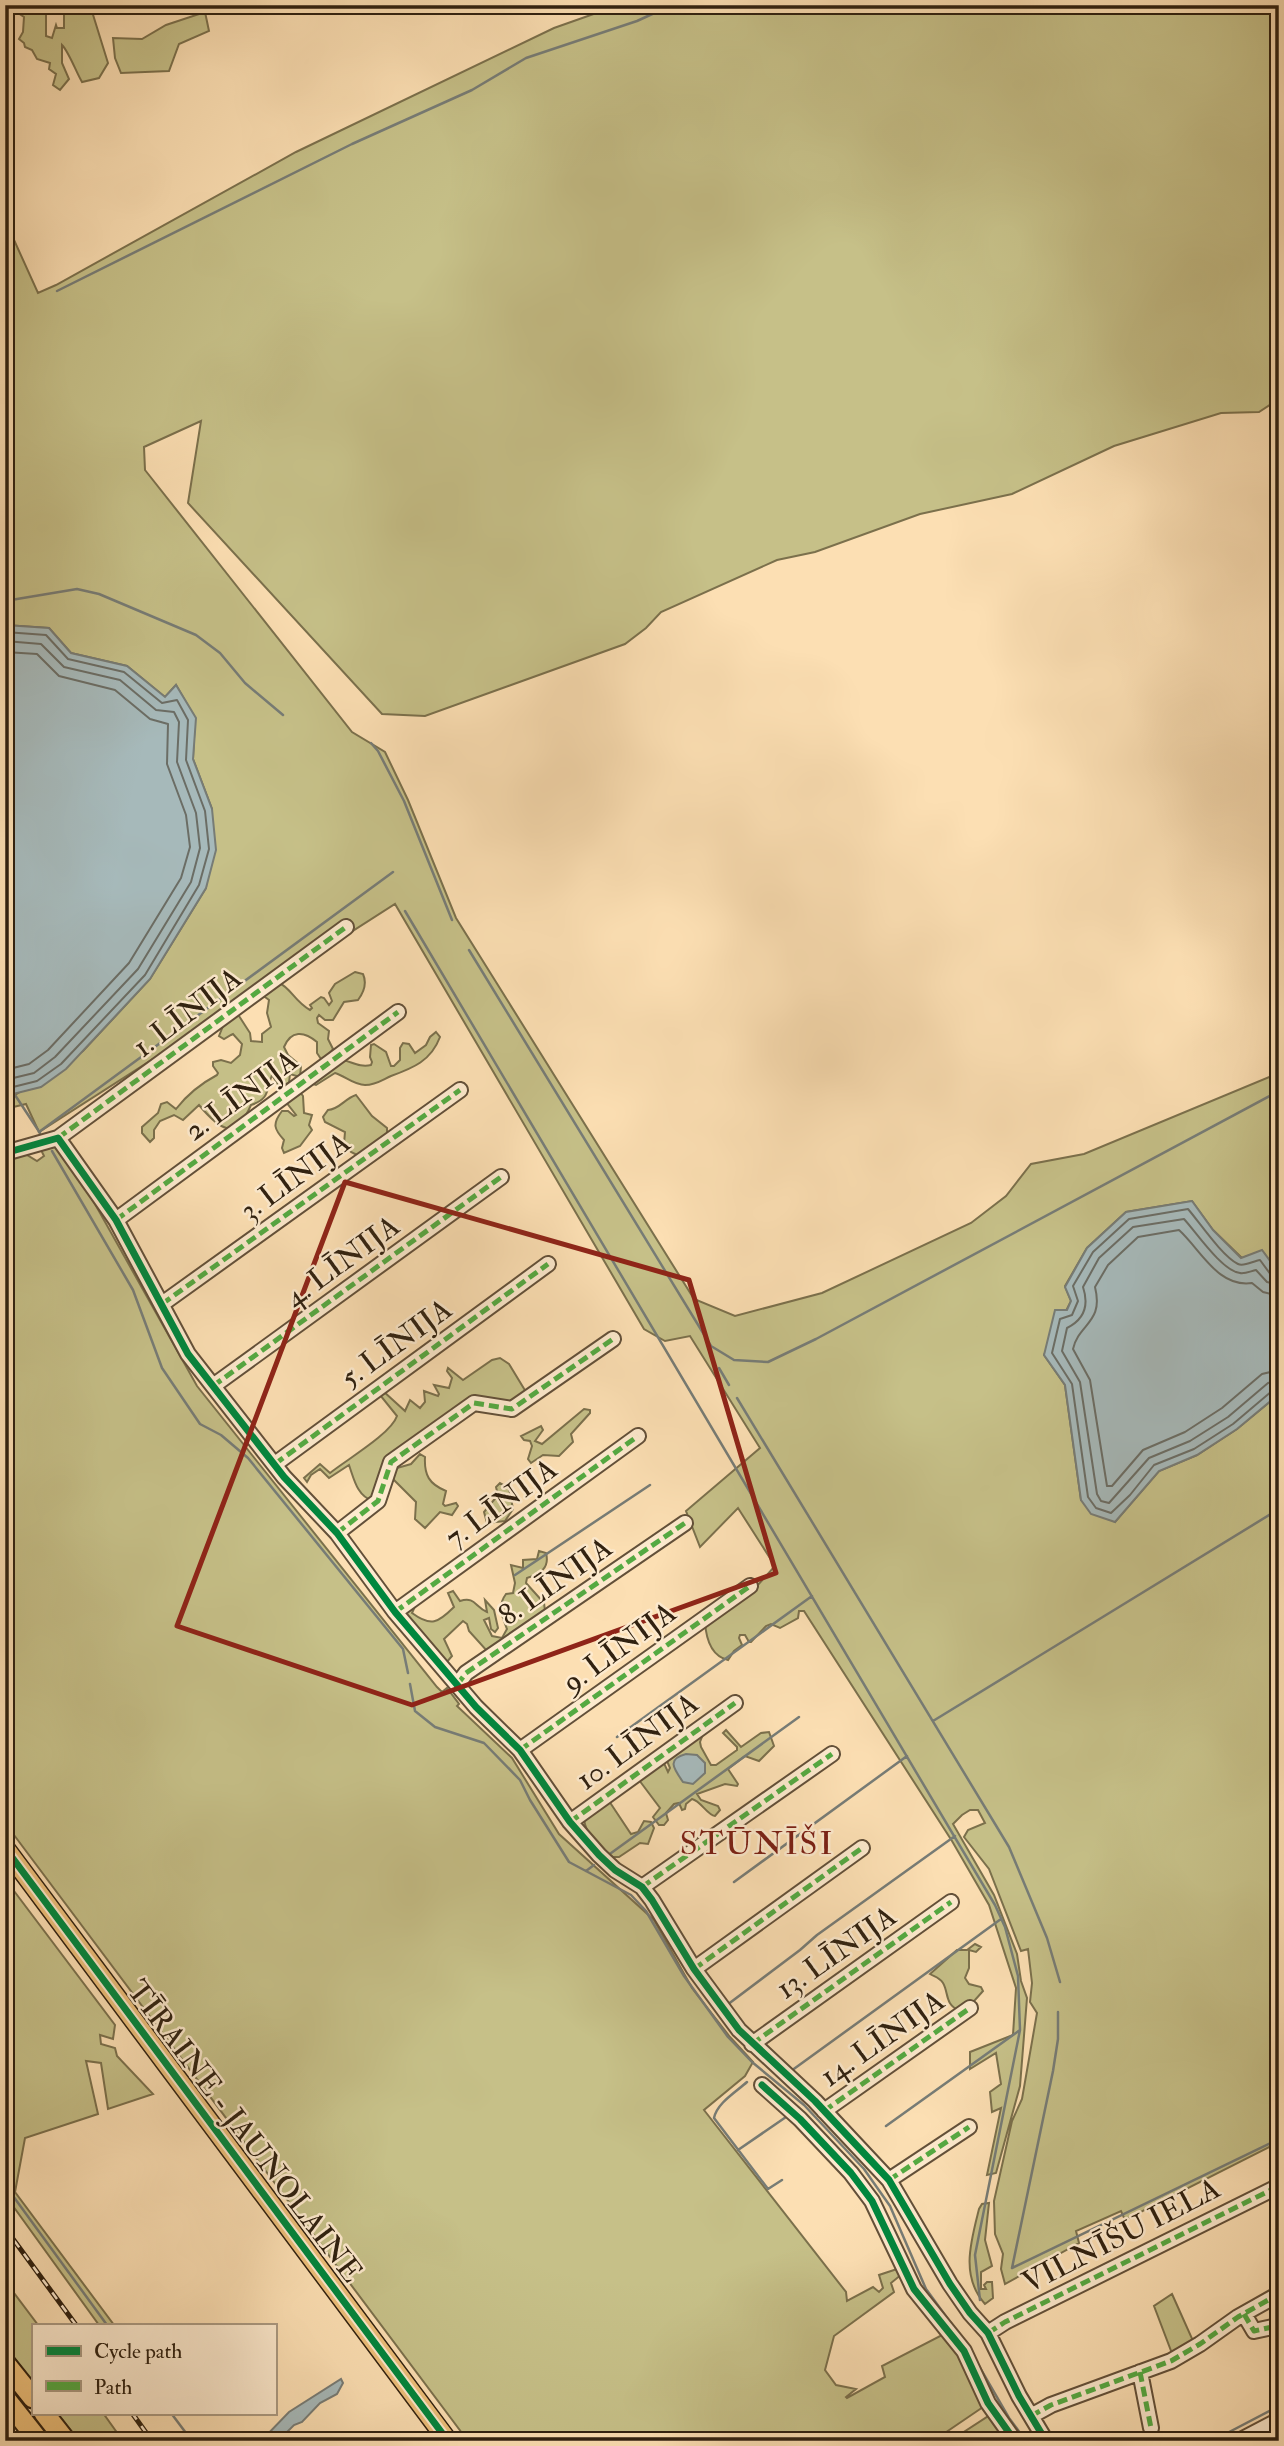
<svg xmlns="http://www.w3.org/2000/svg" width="1284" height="2446" viewBox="0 0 1284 2446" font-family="'IM FELL Double Pica',serif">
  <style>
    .green { fill: #c6c088; stroke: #7b704c; stroke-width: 2 }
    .water { fill: #a6b9ba; stroke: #777c76; stroke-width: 2 }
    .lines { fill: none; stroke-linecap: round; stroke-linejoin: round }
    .shore { stroke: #6b6d65; stroke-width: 2 }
    .stream { stroke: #777c76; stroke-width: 2.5 }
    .minor-casing { stroke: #635039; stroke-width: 18 }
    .major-casing { stroke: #302110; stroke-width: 21 }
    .highway-casing { stroke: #302110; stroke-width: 23 }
    .minor { stroke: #fdeace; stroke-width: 14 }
    .major { stroke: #eec07a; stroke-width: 18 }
    .highway { stroke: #eec07a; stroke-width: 19 }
    .rail-casing { stroke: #302110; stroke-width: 5 }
    .rail { stroke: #fdeace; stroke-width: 2.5; stroke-dasharray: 8; stroke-linecap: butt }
    .quiet { stroke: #54aa42; stroke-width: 5; stroke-dasharray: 10 5; stroke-linecap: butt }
    .cycleway-casing { stroke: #fdeace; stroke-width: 11 }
    .cycleway { stroke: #00873e; stroke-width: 7 }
    .marked { fill: none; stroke: #8f2418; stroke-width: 5; stroke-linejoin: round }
    .labels { text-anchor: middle; stroke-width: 5; stroke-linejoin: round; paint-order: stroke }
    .street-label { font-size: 30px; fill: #302110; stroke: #fdeace }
    .neighbourhood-label { font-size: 32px; letter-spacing: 2px; fill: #7a1f14; stroke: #fdeace }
  </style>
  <rect width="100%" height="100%" fill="#fcdfb3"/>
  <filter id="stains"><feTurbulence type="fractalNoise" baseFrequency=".00286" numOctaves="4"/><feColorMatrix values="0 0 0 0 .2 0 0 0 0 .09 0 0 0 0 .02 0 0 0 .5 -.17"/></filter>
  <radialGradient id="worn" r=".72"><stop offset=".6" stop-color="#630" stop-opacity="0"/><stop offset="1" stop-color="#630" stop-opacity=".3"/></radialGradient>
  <path class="green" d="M9,5H46V36L52,38L56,25L57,28H64V15L56,5H90L108,63L99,78L82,82C76,72 69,52 62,45V63L69,79L60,90L53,85L56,74L49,69L50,63L37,59L32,50L25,47L24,43L19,39L23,32L24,17L9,7Z
    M619,5H1279V399L1259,412L1221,413L1114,446L1012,494L920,514L815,552L777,560L661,612L646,628L625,644L425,716L382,714L188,503L201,421L144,447L145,470L352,732L385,752L408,800L456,918L694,1299L735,1316L822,1293L971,1223L1006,1196L1031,1164L1084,1154L1279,1073V1273L1262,1251L1242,1258L1213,1230L1192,1201L1126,1212L1087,1248L1065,1286L1071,1301L1044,1355L1065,1385L1081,1500L1115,1522L1159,1471L1197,1455L1237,1429L1279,1394V2142L1125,2220L1121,2211L1076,2231L1079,2243L1005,2284L1001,2269L1003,2254L995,2234L994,2201L1012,2121L1022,2099L1037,2013L1030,2002L1032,1983L1028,1949L1021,1951L989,1869L964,1837L968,1830L985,1823L978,1810H970L962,1815L953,1824L994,1895L1017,1954L1021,1981L1027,1998L1020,2086L996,2173L987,2175L1001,2108L992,2112L990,2092L1001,2084L996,2053L970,2069V2052L1013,2035L1016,1988L989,1905L952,1841L804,1611H799L798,1618L780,1628L771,1624L766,1626L751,1642H749L745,1635H740L739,1638L742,1645L734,1651L728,1660C711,1656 706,1638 705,1622L756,1587L775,1566L738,1508L700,1547L686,1511L760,1448L690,1336L665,1341L644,1329L395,904L39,1132L26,1104L5,1109V1096L15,1095L83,1051L150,979L206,888L212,809L193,759L195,718L176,685L165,697L127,666L71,653L49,628L5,625V220L38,293L56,285L296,152L554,28Z
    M205,12L209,31L179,44L169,71L121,73L115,58L113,38L142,39L166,25Z
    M355,972L363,974C367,983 364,992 358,1000L344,1002L333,1020H325L319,1015L317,1018L318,1023L329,1031L328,1039L333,1049L323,1062L317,1053V1042C304,1031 291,1030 284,1047L288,1055L301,1066L300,1077L290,1074L289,1083L279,1086L272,1075C266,1090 270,1099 251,1105C235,1142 219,1129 199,1105L183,1120L174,1115L160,1121L154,1130V1138L150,1142L142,1133V1127L158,1113L161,1104L167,1102L176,1109C186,1096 202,1083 217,1075L218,1073L213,1066V1062L221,1060L231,1063L240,1055L242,1044L233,1034L231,1035L224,1039L219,1036L223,1026L236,1015L239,1016L250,1033L251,1041L262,1042V1034L271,1027L267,1013L269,1000L265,997V994L279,983C290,987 295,1002 310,1010L312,1008L310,1005L321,997L324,998L329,1005L332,1001L329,993L335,984Z
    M436,1032L440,1037C431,1061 413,1068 391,1076C382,1080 376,1085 365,1085C354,1085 345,1076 335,1073L316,1085L313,1084V1081L337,1059C350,1060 358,1068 371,1065L372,1062L370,1057L371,1045L374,1044L386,1052L391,1066H394L400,1060V1048L403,1043L409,1044L415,1053L426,1045L430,1037Z
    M300,1092L303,1096L304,1113L312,1115L309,1125L312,1130L300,1146L284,1153L282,1148L284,1140C274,1129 272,1124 282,1111H288L294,1116L296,1115L286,1102Z
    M356,1095L372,1116L387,1128V1134L359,1156L351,1152L344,1144L345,1132L325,1122L323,1117L328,1110C340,1109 344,1099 356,1095Z
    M58,1138L197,1386L437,1687L442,1692L447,1688L459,1704L457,1706L512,1758L559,1834L654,1920L692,1988L730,2037L753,2062L745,2076L704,2110L846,2292L847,2301L873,2287L879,2292L883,2288L879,2275L900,2268L902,2274L891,2283L894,2292L834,2336L825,2370L836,2385L856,2389L846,2397L847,2398L885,2377L882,2366L944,2334L958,2351L986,2405L933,2441H468L5,1823V1165L22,1152L37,1161L44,1156L40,1148Z
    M500,1358L509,1364L526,1392L509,1404L487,1401L410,1445L373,1501C357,1496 354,1479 349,1465L329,1478L320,1469L311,1475L307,1482L304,1478L320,1464L330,1473C346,1460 391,1434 397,1416L380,1395L383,1391L405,1411L410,1400L420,1408L425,1402L424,1391L438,1396L439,1394L434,1385L449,1388L452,1378L447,1371L448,1368L463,1380L492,1360Z
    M584,1409L590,1410V1413L571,1434L573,1442L559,1456L543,1455L531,1463L528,1459L532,1446L530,1441L524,1440L521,1436L541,1426L543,1430L535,1441L542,1444Z
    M420,1454L425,1457C424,1475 429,1484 446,1491L443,1504L445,1506L456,1503L458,1506L452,1515L440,1512L425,1528L415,1519L416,1502L393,1479V1475L397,1468L411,1464Z
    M500,1483L509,1488L513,1509L505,1521L487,1523L484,1512L498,1495L496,1487Z
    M539,1551L546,1553C550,1568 540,1574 527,1578L526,1583L544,1603L545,1611L487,1651L469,1631L467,1624L463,1621L444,1639L452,1656L446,1663L404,1613L416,1604L412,1613C431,1627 438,1623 454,1607L448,1593L453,1591L460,1601C475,1596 475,1607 487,1612L485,1600L494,1610L498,1628L495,1632L491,1629L489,1618L484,1620L492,1636L502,1638L507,1629C502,1616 497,1606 506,1594L513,1593L515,1583L511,1565L523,1568V1560L537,1559Z
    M726,1730L741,1747L761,1733L769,1732L774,1746L759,1761L745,1756L728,1769L738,1784L737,1786L725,1784L697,1794L701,1800L718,1806L720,1810L715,1816C707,1815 701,1801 692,1799L686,1804L685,1809L682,1810L679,1803L674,1804L666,1813L668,1820L664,1825H659L653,1817L660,1808L639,1780L663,1761L668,1772L670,1768L667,1761L670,1754L703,1734L700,1742L701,1747L711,1765H716L737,1750V1747L723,1733Z
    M609,1801L631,1834L638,1832L644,1821L651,1822L654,1828L648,1844L640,1843L619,1857H613C600,1847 586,1837 584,1819Z
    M5,1879L115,2025L113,2039L100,2035L101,2044L115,2048L117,2056L153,2094L108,2109L101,2063L86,2061L98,2114L25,2138L15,2192L114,2325H99L5,2195Z
    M975,1944L981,1947L976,1952L969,1950V1968L965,1978L969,1984L981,1987L983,1991L975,2000L960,2011C944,2004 949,1993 943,1983C939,1977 935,1977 930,1974L957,1950H967Z
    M989,2203L985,2240L992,2266L981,2272V2289H986L984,2285L987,2282H992L993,2298L985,2304C960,2276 971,2241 979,2209L982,2204Z
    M5,2281L38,2325H33V2382L5,2346Z
    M1172,2294L1194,2343L1173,2356L1154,2306Z
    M57,2413H103L123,2441H79Z
    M990,2415L1006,2441H950Z"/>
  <path class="water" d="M5,625L49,628L71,653L127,666L165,697L176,685L196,718L193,759L212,809L216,850L206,888L150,979L66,1069L41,1087L5,1096Z
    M1192,1201L1213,1230L1241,1258L1262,1250L1279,1273V1394L1237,1429L1197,1455L1159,1471L1115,1522L1091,1514L1081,1500L1065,1385L1044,1355L1055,1310H1067L1071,1301L1065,1287L1087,1248L1126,1212Z
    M686,1754L697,1755L705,1763V1773L693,1784L683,1782C674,1769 666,1759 686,1754Z
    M341,2379L343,2383L337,2394L320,2403L302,2422L294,2425L278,2441H261L289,2412Z"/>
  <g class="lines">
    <path class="shore" d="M5,632L46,635L68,659L124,672L162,703L177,700L188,720L186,760L205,811L209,849L199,885L145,975L61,1064L37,1081L5,1089
      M5,641L41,644L64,667L120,680L156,710L174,712L179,722L177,762L196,813L200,848L191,882L138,969L55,1057L34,1073L5,1080
      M5,652L37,654L59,676L115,690L150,719L168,724L167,764L186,815L190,847L181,878L129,963L48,1050L29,1064L5,1070
      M1279,1276L1271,1275L1260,1260C1253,1261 1244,1267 1238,1264C1222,1256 1200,1223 1188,1209L1129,1219L1093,1252L1073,1286L1078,1301L1072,1315L1060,1319L1052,1353L1072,1384L1088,1497L1096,1508L1111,1513L1130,1495L1154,1465L1194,1449L1233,1424L1272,1391L1279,1389
      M1279,1285L1267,1282L1256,1270C1251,1271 1245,1274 1240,1273C1222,1271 1196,1232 1184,1219L1133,1227L1099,1258L1083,1287C1089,1305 1085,1319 1067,1328L1062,1351L1080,1382L1097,1494L1101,1501L1109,1503L1149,1458L1190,1441L1228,1417L1268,1383L1279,1380
      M1279,1296L1263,1292L1252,1283C1218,1288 1201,1250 1179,1230L1138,1237L1108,1265L1095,1287C1104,1323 1079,1323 1073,1349L1090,1380L1107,1486H1112L1143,1450L1185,1432L1222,1408L1262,1374L1279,1370"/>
    <path class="stream" d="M57,291L352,144L472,90L526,58L637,21L672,5
      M5,601L77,589L99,594L196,635L220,653L245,683L283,715
      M371,743L378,751L404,801L452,920
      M405,911L995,1905L1005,1927L1018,1976L1020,2030L975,2255L980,2300
      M469,950L711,1346L734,1360L768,1362L816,1339L1279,1091
      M15,1095L40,1133
      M39,1132L393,872
      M52,1151L133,1290L162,1368L200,1424L221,1435L248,1458L403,1649L408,1673
      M719,1368L729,1385
      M737,1398L1009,1847L1047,1938L1060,1982
      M515,1575L650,1485
      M410,1684L415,1711L435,1727L484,1743L520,1780L530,1800L569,1862L631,1895L646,1911L684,1976L728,2037L752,2062L804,2105L864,2169L890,2206L926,2289L953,2326
      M933,1721L1279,1509
      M617,1737L812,1596
      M607,1856L799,1717
      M586,1871L594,1865
      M734,1882L907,1756
      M727,2005L800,1950L817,1935L955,1836
      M791,2071L1001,1919
      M747,2082C736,2092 717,2103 714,2118L768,2189L782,2180
      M886,2126L1020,2030
      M738,2150L786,2117
      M5,2185L107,2325
      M1012,2268L1279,2139
      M1012,2268L1053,2071L1058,2039V2012
      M976,2361L1009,2418L1026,2441
      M171,2413L192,2441
      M1212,2441L1279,2406"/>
    <defs>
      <path id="minor" d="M58,1138L346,927
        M5,1153L58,1138L116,1220L188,1354L284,1477L337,1533L395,1612L476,1707L520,1750L570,1822L599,1855L615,1870L642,1887L652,1900L694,1969L739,2030L815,2101L889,2180L950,2284L970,2313L988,2333L1019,2396L1046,2441
        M116,1220L398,1012
        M162,1304L460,1090
        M213,1386L501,1177
        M275,1464L548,1264
        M337,1533L378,1501L391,1462L474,1403L512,1409L613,1339
        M395,1612L638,1436
        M457,1685L466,1673L685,1523
        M520,1750L750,1586
        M570,1822L735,1703
        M642,1887L832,1754
        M694,1969L862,1848
        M752,2044L951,1902
        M762,2085L800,2119L851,2173L872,2201L914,2289L964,2351L988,2403L1015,2441
        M824,2111L970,2008
        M889,2180L969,2127
        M1244,2314L1254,2331L1277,2326
        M988,2333L1005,2322L1279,2186
        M1140,2372L1151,2428
        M1031,2416L1051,2405L1171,2361L1200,2344L1238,2317L1279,2294
        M1239,2441L1279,2420"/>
      <path id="major" d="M5,1848L448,2441"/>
      <path id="highway" d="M5,2363L33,2398
        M5,2398L39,2441
        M44,2413L66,2441"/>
    </defs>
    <use href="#minor" class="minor-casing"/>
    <use href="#major" class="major-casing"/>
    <use href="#highway" class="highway-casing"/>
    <use href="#minor" class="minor"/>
    <use href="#major" class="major"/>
    <use href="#highway" class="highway"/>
    <defs>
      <path id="rail" d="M5,2228L76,2325
        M132,2413L152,2441"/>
    </defs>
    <use href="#rail" class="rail-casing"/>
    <use href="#rail" class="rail"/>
    <path class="quiet" d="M58,1138L346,927
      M116,1220L398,1012
      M162,1304L460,1090
      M213,1386L501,1177
      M275,1464L548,1264
      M337,1533L378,1501L391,1462L474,1403L512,1409L613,1339
      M395,1612L638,1436
      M457,1685L466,1673L685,1523
      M520,1750L750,1586
      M570,1822L735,1703
      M642,1887L832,1754
      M694,1969L862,1848
      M752,2044L951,1902
      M824,2111L970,2008
      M889,2180L969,2127
      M1244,2314L1254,2331L1277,2326
      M988,2333L1005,2322L1279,2186
      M1140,2372L1151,2428
      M1031,2416L1051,2405L1171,2361L1200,2344L1238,2317L1279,2294"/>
    <defs>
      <path id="cycleway" d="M5,1153L58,1138L116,1220L188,1354L284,1477L337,1533L395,1612L476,1707L520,1750L570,1822L599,1855L615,1870L642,1887L652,1900L694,1969L739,2030L815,2101L889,2180L950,2284L970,2313L988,2333L1019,2396L1046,2441
        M5,1848L448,2441
        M762,2085L800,2119L851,2173L872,2201L914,2289L964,2351L988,2403L1015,2441"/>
    </defs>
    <use href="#cycleway" class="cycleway-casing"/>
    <use href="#cycleway" class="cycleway"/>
  </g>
  <path class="marked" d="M345,1182L689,1280L776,1573L412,1705L177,1626Z"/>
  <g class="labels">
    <g class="street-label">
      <text transform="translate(187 1012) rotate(-37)" y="10">1. LĪNIJA</text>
      <text transform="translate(241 1095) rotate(-36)" y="10">2. LĪNIJA</text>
      <text transform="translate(295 1176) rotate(-36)" y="10">3. LĪNIJA</text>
      <text transform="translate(342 1261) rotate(-36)" y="10">4. LĪNIJA</text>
      <text transform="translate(396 1343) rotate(-36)" y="10">5. LĪNIJA</text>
      <text transform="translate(501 1503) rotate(-36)" y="10">7. LĪNIJA</text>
      <text transform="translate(555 1581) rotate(-35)" y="10">8. LĪNIJA</text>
      <text transform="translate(619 1647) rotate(-36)" y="10">9. LĪNIJA</text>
      <text transform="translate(637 1741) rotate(-36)" y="10">10. LĪNIJA</text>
      <text transform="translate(836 1952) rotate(-35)" y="10">13. LĪNIJA</text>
      <text transform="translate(882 2038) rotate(-35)" y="10">14. LĪNIJA</text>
      <text transform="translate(245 2131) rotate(53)" y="10">TĪRAINE - JAUNOLAINE</text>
      <text transform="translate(1121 2235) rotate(-27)" y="10">VILNĪŠU IELA</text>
    </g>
    <g class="neighbourhood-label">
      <text x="757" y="1854">STŪNĪŠI</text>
    </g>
  </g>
  <rect width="1284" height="2446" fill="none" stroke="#fcdfb3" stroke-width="28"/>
  <rect x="7" y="7" width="1270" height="2432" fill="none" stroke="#302110" stroke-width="3.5"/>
  <rect x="14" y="14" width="1256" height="2418" fill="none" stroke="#302110" stroke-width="2"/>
  <rect x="32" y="2324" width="245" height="91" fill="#fdeace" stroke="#ab9a82" stroke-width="2"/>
  <rect x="46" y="2346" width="35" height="10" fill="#00873e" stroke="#ab9a82" stroke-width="2"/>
  <text x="94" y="2358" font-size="21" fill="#302110">Cycle path</text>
  <rect x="46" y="2381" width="35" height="10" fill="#54aa42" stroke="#ab9a82" stroke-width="2"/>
  <text x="94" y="2394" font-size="21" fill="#302110">Path</text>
  <rect width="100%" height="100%" filter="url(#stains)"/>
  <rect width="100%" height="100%" fill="url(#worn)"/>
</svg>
